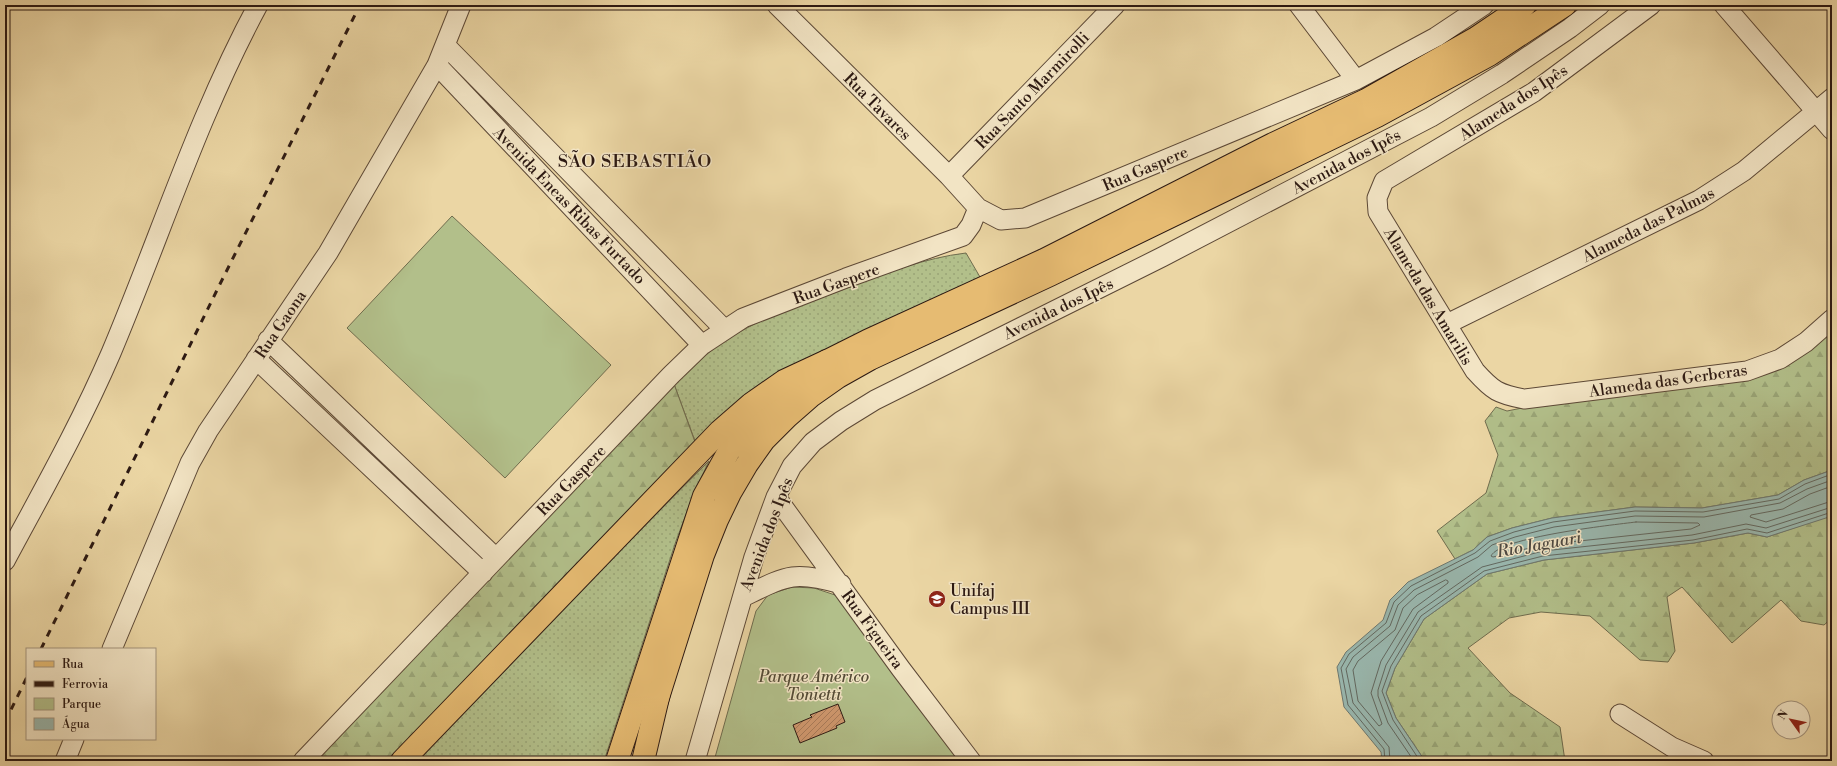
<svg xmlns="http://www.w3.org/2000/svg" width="1837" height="766" viewBox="0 0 1837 766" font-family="'Libre Bodoni',serif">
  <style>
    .grass { fill: url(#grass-dots); stroke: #6f6c4e }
    .forest { fill: url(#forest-firs); stroke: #6f6c4e }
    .park { fill: #b2bf8a; stroke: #6f6c4e }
    .water { fill: #99b7ae; stroke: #6d7870 }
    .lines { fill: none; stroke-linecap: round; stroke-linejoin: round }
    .shore { stroke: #626860; stroke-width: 1 }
    .building { fill: url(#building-hatch); stroke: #2c1912 }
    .minor-casing { stroke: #5c4836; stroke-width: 21 }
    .major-casing { stroke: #2c1912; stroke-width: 24 }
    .highway-casing { stroke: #2c1912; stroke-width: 24 }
    .minor { stroke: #f2e4c4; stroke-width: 19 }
    .major { stroke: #e6bb72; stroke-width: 22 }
    .highway { stroke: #e6bb72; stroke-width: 22 }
    .rail { stroke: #2c1912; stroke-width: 3; stroke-dasharray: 7 7; stroke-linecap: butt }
    .labels { text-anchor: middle; stroke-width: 3; stroke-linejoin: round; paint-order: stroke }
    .street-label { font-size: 16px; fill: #2c1912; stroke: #f2e4c4 }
    .poi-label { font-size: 16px; fill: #2c1912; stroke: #f2e4c4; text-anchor: start }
    .park-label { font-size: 16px; font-style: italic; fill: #544b36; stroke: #f2e4c4 }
    .water-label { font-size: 17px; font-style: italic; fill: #4d4841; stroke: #f2e4c4 }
    .quarter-label { font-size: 18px; letter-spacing: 1px; fill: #2c1912; stroke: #f2e4c4 }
  </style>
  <defs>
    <pattern id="grass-dots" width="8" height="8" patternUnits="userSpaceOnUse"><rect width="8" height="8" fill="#b2bf8a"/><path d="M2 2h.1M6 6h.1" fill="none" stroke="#99a476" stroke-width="1.8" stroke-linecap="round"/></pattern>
    <pattern id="forest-firs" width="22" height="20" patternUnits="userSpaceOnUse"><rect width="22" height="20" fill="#b2bf8a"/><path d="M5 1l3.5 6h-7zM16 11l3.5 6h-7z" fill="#99a476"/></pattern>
    <pattern id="building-hatch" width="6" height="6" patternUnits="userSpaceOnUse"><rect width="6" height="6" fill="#d0986e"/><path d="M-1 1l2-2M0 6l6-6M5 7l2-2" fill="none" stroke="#a97b59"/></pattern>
  </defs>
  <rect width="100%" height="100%" fill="#ebd6a4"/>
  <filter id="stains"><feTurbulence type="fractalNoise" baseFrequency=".005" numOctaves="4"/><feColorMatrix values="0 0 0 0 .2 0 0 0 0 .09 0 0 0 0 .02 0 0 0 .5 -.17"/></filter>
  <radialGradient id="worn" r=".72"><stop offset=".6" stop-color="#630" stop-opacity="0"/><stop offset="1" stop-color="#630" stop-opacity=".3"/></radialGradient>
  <path class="grass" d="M966,253L980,277L769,380L740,400L695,441L674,384C695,363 717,344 743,330C776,312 813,301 847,288C887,273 924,258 966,253Z
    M709,461L694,493L676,541L604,761H411Z"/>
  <path class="forest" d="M1832,327V470L1804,480L1778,495L1702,508L1635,507L1552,518L1512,528L1487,537L1473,550L1455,559L1437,531L1486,493L1498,455L1485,421L1496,407L1507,411L1532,406L1747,378Z
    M674,384L695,442L390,761H316Z
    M1832,515V618L1824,625L1801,621L1781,600L1732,643L1682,587L1667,597L1675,651L1668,662L1640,660L1590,616L1541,612L1509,618L1468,648L1510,693L1560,727L1565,761H1425L1396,718L1386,693L1395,668L1424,619L1487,574L1544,560L1694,543L1748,533L1767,537Z"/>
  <path class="park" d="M452,216L611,365L505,478L347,328Z
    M792,587L814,588L841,597L965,761H714L756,611L768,595Z"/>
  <path class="water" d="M1832,470V515L1829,517L1767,537L1748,533L1694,543L1544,560L1487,574L1424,619L1395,668L1386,693L1396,718L1425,761H1382L1381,752L1344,707L1337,667L1346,652L1383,620L1390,600L1408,582L1473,550L1487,537L1512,528L1552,518L1635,507L1702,508L1778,495L1804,480Z"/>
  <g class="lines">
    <path class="shore" d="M1832,486L1810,494L1783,509L1751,515L1750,517L1766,522L1832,501
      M1636,522L1698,523L1700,525L1691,529L1542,545L1493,557L1491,556C1500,537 1612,525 1636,522Z
      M1446,580L1448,581V583L1413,609L1381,661L1371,693L1382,724L1379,726L1358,701L1353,670L1358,661L1395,630L1403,608L1417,595Z
      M1385,761L1384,749L1348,705L1341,668L1349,654L1386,623L1394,602L1411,586L1475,553L1490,541L1514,532L1553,522L1635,511L1703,512L1779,499L1805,484L1832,474
      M1390,761L1389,747L1353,703L1346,669L1353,657L1390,626L1398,605L1414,590L1478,557L1492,545L1515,537L1554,527L1635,516L1704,517L1780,503L1807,489L1832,480
      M1414,761L1388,723L1378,696V690L1386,665L1418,612L1482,567L1543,551L1692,535L1746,524L1766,528L1832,507
      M1420,761L1393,720L1382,691L1391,666L1421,616L1484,571L1543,556L1693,540L1747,529L1767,533L1832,512"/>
  </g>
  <path class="building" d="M838,704L845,722L836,726L837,728L800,743L793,725L812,717L810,715Z"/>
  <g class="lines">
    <defs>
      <path id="minor" d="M777,5L949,176L978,208L1001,220L1025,218L1356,80L1436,37L1484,5
        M1299,5L1356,80
        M1651,5L1534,92L1384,181L1377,198L1378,212L1475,371C1493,391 1498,394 1524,399L1747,371L1780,359L1806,342L1832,319
        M1724,5L1832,130
        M445,45L725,330
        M437,65L702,345
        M949,176L1115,5
        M1447,324L1699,200L1744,171L1832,98
        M268,340L496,558
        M256,359L483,573
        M776,497L901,669L971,761
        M5,561C42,492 80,425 111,353C160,237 198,116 258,5
        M743,597C786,576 793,570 841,584
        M112,649L190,463L208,431L328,253L437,65L461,5
        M1620,714L1672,747L1704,761
        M65,761L74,739
        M303,761L671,375L702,345L743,318L846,278L963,236L971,225L978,208
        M695,761L754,557L776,497L792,466L813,442L841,421L875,400L1162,257L1431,117L1502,74L1570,28L1600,5"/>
      <path id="major" d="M655,707L703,555L717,520L730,493L747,464L764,440L787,417L811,396L838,377L870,359L1050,275L1377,116L1489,55L1565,5
        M617,761L704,496L729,451L756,420L783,394L827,361L867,341L1044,260L1273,144L1366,100L1476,38L1525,5"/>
      <path id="highway" d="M402,761L720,431L751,404L784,381L827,361
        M643,761L660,689"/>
    </defs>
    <use href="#minor" class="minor-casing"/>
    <use href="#major" class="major-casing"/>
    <use href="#highway" class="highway-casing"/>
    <use href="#minor" class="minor"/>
    <use href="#major" class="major"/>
    <use href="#highway" class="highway"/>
    <path class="rail" d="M41,649L220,284L360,5
      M5,722L27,677"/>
  </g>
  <defs>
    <symbol id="university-disc" viewBox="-11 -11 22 22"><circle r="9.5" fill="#8f2418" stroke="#f2e4c4"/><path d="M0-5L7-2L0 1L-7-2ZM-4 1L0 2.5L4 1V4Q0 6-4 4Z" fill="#fff"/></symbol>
  </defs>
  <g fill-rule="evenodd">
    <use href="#university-disc" x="927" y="589" width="20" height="20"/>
  </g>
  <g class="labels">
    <g class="street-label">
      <text transform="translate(1032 90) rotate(-46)" y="6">Rua Santo Marmirolli</text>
      <text transform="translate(1513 102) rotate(-33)" y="6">Alameda dos Ipês</text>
      <text transform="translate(878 106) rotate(45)" y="6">Rua Tavares</text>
      <text transform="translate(1346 161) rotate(-28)" y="6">Avenida dos Ipês</text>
      <text transform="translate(1145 168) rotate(-23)" y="6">Rua Gaspere</text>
      <text transform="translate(570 205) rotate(46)" y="6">Avenida Eneas Ribas Furtado</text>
      <text transform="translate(1648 224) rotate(-27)" y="6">Alameda das Palmas</text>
      <text transform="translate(836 283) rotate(-20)" y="6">Rua Gaspere</text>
      <text transform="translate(1429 296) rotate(59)" y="6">Alameda das Amarilis</text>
      <text transform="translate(1058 308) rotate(-26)" y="6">Avenida dos Ipês</text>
      <text transform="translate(280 324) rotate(-56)" y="6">Rua Gaona</text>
      <text transform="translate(1668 380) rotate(-8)" y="6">Alameda das Gerberas</text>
      <text transform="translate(571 480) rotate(-46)" y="6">Rua Gaspere</text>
      <text transform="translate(766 534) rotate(-69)" y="6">Avenida dos Ipês</text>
      <text transform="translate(873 629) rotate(54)" y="6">Rua Figueira</text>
    </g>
    <g class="poi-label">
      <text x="950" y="596">Unifaj<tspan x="950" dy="18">Campus III</tspan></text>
    </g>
    <g class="park-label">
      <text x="814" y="682">Parque Américo<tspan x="814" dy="18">Tonietti</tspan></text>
    </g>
    <g class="water-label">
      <text transform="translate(1539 544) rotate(-10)" y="6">Rio Jaguari</text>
    </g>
    <g class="quarter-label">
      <text x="635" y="167">SÃO SEBASTIÃO</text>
    </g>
  </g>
  <rect width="1837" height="766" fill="none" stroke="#ebd6a4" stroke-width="20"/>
  <rect x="6" y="6" width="1825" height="754" fill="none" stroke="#2c1912" stroke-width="2"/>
  <rect x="10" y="10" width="1817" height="746" fill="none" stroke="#2c1912"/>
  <rect x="26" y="648" width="130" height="92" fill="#f2e4c4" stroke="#a3937d"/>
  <rect x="34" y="661" width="20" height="6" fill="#e6bb72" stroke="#a3937d"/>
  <text x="62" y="668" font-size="12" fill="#2c1912">Rua</text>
  <rect x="34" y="681" width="20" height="6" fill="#2c1912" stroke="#a3937d"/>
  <text x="62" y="688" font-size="12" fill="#2c1912">Ferrovia</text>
  <rect x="34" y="698" width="20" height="12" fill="#b2bf8a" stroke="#a3937d"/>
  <text x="62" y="708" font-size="12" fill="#2c1912">Parque</text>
  <rect x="34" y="718" width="20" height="12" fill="#99b7ae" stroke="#a3937d"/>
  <text x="62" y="728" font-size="12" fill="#2c1912">Água</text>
  <g transform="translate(1791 720) rotate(303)"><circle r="19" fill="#f2e4c4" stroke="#a3937d"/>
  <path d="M0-3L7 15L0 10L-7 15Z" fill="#8f2418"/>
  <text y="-6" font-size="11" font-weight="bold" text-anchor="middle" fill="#2c1912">N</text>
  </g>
  <rect width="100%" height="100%" filter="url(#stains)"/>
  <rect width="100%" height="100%" fill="url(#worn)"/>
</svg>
